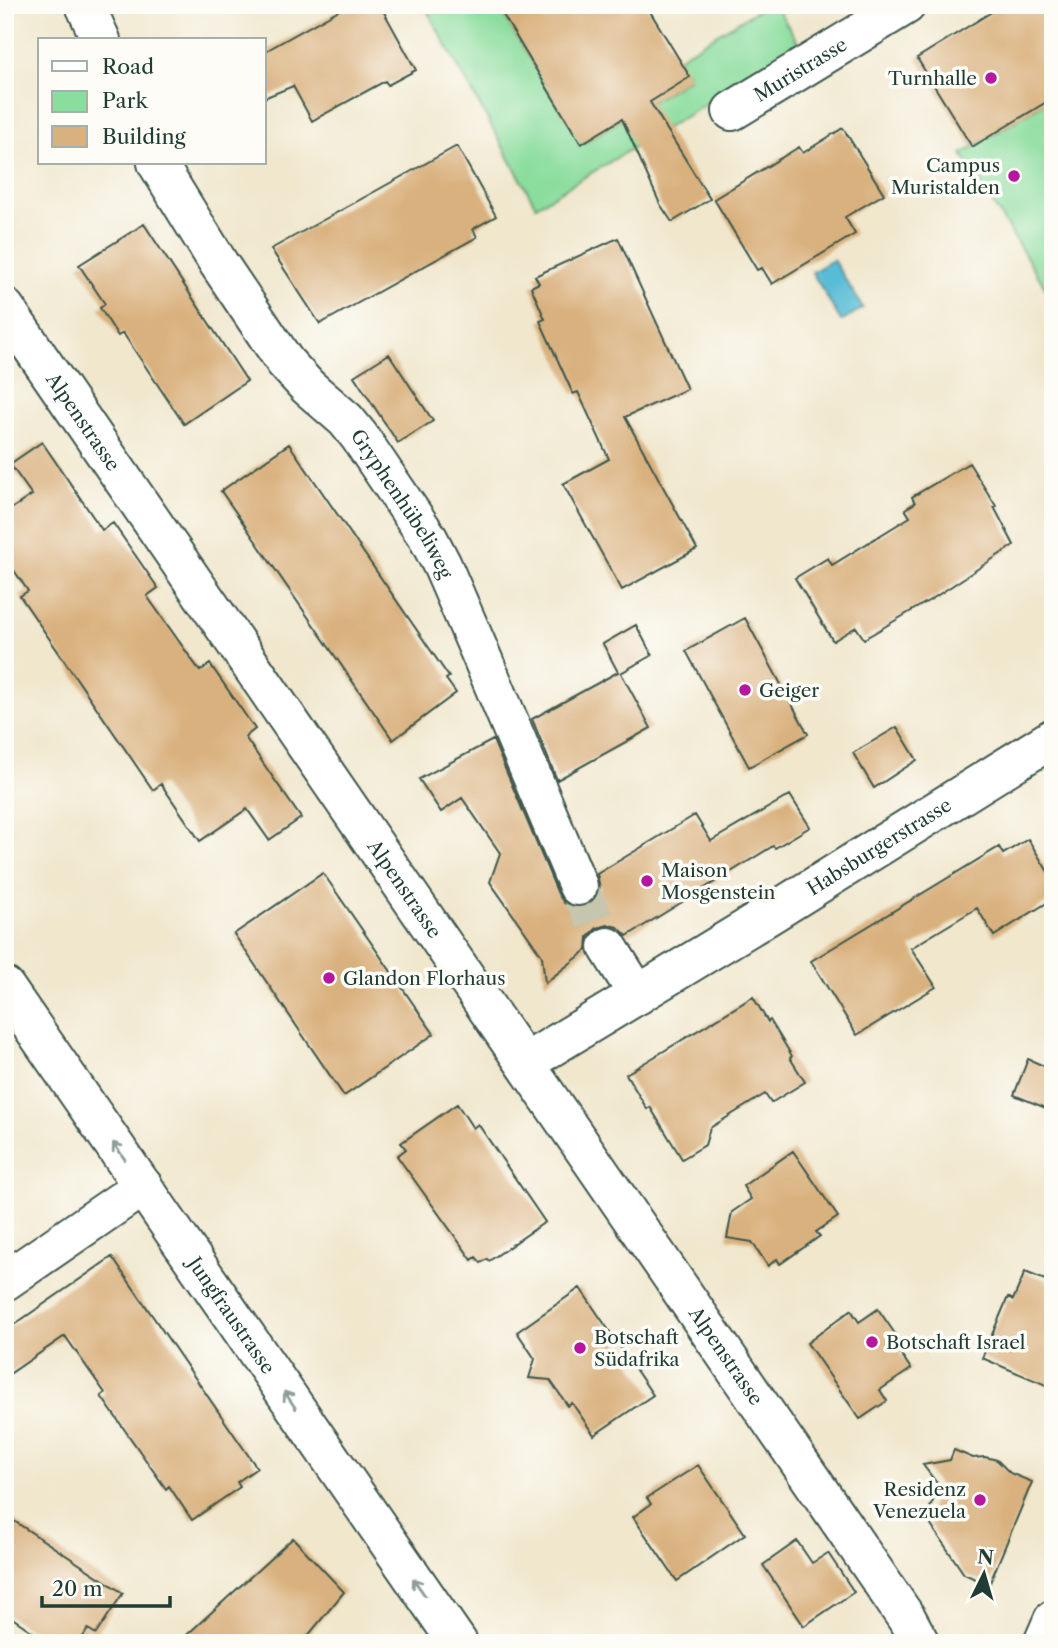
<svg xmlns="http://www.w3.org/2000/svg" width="1058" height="1648" viewBox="0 0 1058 1648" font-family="'Libre Caslon Text',serif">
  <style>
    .green { fill: #8bdd9e; stroke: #558d69; stroke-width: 2 }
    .water { fill: #58bcd6; stroke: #3c7c85; stroke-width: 2 }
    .building { fill: #d9b17e }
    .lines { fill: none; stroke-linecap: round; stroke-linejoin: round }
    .minor-tunnel { stroke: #c6c5ae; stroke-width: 38; stroke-dasharray: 38 19; stroke-linecap: butt }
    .minor-casing { stroke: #3e564b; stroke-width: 42 }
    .tertiary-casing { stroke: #3e564b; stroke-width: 42 }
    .minor { stroke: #fff; stroke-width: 38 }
    .tertiary { stroke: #fff; stroke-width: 38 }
    .oneway { stroke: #8f9e9a }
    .poi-dot { fill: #b5179e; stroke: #fdfcf7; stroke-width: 2.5 }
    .labels { text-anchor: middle; stroke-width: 7; stroke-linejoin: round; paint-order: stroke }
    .street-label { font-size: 19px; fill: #1f3d34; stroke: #fdfcf7 }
    .poi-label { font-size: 19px; fill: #1f3d34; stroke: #fdfcf7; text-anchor: start }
  </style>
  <rect width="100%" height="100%" fill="#fdfcf7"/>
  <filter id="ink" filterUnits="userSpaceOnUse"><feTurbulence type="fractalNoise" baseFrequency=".0143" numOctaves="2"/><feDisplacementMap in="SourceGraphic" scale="14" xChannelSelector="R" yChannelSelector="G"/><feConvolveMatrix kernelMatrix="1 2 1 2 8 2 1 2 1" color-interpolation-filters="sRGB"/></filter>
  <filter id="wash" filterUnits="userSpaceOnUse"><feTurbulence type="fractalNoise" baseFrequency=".00686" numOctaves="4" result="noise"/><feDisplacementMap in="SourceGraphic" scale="28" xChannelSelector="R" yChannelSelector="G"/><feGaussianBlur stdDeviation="1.57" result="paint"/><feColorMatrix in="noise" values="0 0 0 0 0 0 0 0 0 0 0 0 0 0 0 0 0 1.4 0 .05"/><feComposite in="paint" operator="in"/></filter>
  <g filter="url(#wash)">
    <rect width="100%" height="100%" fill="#f0e7cd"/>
    <path class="green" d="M424,5H497L582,144L690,78L678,58L766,5H775L801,47L536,206Z
      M1053,98V300L962,154Z"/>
    <path class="water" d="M833,260L863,308L841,321L812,272Z"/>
    <g id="blocks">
      <path class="building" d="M348,5H380L416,70L388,85L385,81L312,121L293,86L264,98V52Z
        M497,5H646L690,77L650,102L710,199L672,222L660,204L622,119L581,144Z
        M1003,5H1053V98L972,147L917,58Z
        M843,128L884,194L845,217L855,234L772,284L762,268L757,270L714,199L799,147L803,153Z
        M457,146L496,216L473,229L477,237L320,324L271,249Z
        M144,224L247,381L184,424L123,333L118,336L100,308L105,304L79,265Z
        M618,238L687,389L625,417L697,549L622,590L563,484L609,459L578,392L573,394L540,321L545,319L531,287L539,283L535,276Z
        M389,354L433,421L398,443L354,376Z
        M42,442L102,530L113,523L158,588L147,596L200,671L210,664L255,729L245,737L301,818L269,840L247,809L200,841L161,784L153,790L20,596L28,591L9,563L11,509L32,495L10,464Z
        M289,444L449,677L446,679L456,693L393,740L221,491Z
        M969,463L996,506L994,507L1014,545L935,597L864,639L856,627L833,641L795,578L828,558L832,565L910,517L905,509L915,503L912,497Z
        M745,618L808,734L749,767L686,651Z
        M636,625L652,655L621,673L651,728L557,780L532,719L618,672L603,644Z
        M897,727L917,760L874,788L853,753Z
        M493,740L558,894L564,903L575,908L586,906L596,899L600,888L597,874L695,815L711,841L790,795L810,827L775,848L773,846L627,936L618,927L608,925L597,928L588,937L587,950L545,983L542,956L490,882L500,853L462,798L441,812L419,779Z
        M1028,839L1053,880V899L994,936L977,908L911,948L936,987L857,1035L811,961L999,847L1003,854Z
        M323,873L434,1034L344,1096L234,934Z
        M753,997L768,1022L770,1020L792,1056L790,1058L805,1082L771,1103L765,1094L710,1128L705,1145L682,1159L650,1107L647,1109L626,1074Z
        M1028,1059L1053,1070V1111L1014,1095Z
        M457,1104L473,1128L478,1124L545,1222L489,1261L487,1259L481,1263L476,1257L472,1260L397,1156L406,1149L401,1143Z
        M793,1151L838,1217L816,1232L820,1236L780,1264L777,1259L768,1266L752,1242L727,1238L732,1212L751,1199L743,1186Z
        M112,1257L257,1468L237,1482L240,1487L192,1520L169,1486L166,1489L101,1396L105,1393L65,1336L5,1377V1331Z
        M1025,1272L1053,1283V1388L982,1358L1008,1297L1013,1300Z
        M580,1288L653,1395L594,1435L572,1403L568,1406L550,1380L529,1378L535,1359L517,1332Z
        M878,1309L900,1341L895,1345L911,1369L880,1390L887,1401L860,1419L807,1343L851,1310L859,1322Z
        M954,1450L973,1458L985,1457L997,1460L1010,1473L1032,1482L989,1585L964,1574L926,1518L939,1486L923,1465L950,1460Z
        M698,1465L745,1534L677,1581L633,1517L651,1504L647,1498Z
        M5,1515L123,1593L96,1634L88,1629L79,1643H49L5,1613Z
        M293,1538L344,1592L302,1643H178Z
        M797,1541L812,1563L828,1553L854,1592L804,1626L763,1565Z"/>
    </g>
  </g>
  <g filter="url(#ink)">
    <use href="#blocks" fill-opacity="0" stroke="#3e564b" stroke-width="2"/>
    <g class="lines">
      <path class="minor-tunnel" d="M578,886L608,947"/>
      <defs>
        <g id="minor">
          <path d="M85,5L101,40"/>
          <path id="s1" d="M732,111L906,5"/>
          <path id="s2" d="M157,163L219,264L285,362L308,387L346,420L359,436L428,538L442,565L481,655L578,886"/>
          <path id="s3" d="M5,308L833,1511L907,1619L920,1643"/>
          <path d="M608,947L638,995"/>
          <path id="s4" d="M525,1063L769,915L1053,738"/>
          <path d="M5,1281L143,1186"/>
          <path d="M1043,1643L1053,1620"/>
        </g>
        <g id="tertiary">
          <path id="s5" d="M5,987L458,1643"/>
        </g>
      </defs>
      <use href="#minor" class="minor-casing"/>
      <use href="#tertiary" class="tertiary-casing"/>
      <use href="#minor" class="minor"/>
      <use href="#tertiary" class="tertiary"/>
    </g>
    <defs><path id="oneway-shaft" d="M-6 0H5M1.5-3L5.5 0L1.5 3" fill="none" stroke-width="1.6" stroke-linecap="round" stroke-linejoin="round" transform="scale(1.75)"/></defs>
    <g class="oneway">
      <use href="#oneway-shaft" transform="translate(119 1151) rotate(-125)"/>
      <use href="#oneway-shaft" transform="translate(290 1400) rotate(-124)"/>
      <use href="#oneway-shaft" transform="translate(419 1587) rotate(-125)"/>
    </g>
  </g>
  <g class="poi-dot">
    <circle cx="991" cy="78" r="7"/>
    <circle cx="1014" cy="176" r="7"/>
    <circle cx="745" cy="690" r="7"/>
    <circle cx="647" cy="881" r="7"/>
    <circle cx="329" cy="978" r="7"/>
    <circle cx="872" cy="1342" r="7"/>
    <circle cx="580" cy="1348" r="7"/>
    <circle cx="980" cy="1500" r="7"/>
  </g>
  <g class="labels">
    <g class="street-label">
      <text dy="7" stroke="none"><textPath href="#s1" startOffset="80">Muristrasse</textPath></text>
      <text dy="7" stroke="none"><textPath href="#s3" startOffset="138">Alpenstrasse</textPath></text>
      <text dy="7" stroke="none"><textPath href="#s2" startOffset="422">Gryphenhübeliweg</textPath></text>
      <text dy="7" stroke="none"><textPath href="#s4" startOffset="415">Habsburgerstrasse</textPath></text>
      <text dy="7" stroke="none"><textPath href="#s3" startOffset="705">Alpenstrasse</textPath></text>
      <text dy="7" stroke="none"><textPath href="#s5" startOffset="399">Jungfraustrasse</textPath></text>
      <text dy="7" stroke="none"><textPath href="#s3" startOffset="1272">Alpenstrasse</textPath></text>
    </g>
    <g class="poi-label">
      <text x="977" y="85" text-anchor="end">Turnhalle</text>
      <text x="1000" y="172" text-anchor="end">Campus<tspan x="1000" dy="22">Muristalden</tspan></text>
      <text x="759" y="697">Geiger</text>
      <text x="661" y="877">Maison<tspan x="661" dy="22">Mosgenstein</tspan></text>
      <text x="343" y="985">Glandon Florhaus</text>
      <text x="594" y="1344">Botschaft<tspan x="594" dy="22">Südafrika</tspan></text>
      <text x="886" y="1349">Botschaft Israel</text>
      <text x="966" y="1496" text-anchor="end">Residenz<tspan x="966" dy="22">Venezuela</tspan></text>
    </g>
  </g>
  <rect width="1058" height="1648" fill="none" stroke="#fdfcf7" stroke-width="28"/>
  <rect x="38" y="38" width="228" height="126" fill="#fdfcf7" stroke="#a4b0a9" stroke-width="2"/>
  <rect x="52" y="61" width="35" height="10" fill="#ffffff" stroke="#a4b0a9" stroke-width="2"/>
  <text x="102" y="74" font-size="21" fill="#1f3d34">Road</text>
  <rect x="52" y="91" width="35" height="21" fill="#8bdd9e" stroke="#a4b0a9" stroke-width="2"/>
  <text x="102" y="108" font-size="21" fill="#1f3d34">Park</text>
  <rect x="52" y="126" width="35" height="21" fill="#d9b17e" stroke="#a4b0a9" stroke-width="2"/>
  <text x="102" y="144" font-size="21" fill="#1f3d34">Building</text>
  <g transform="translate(984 1574) rotate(5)" stroke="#fdfcf7" stroke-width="5" paint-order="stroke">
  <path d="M0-5L12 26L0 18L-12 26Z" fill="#1f3d34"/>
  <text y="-10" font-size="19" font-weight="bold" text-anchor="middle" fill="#1f3d34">N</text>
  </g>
  <path d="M42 1596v10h128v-10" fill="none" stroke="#1f3d34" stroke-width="3.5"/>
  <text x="52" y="1596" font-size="21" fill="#1f3d34" stroke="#fdfcf7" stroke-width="5" paint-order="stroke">20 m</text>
</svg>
